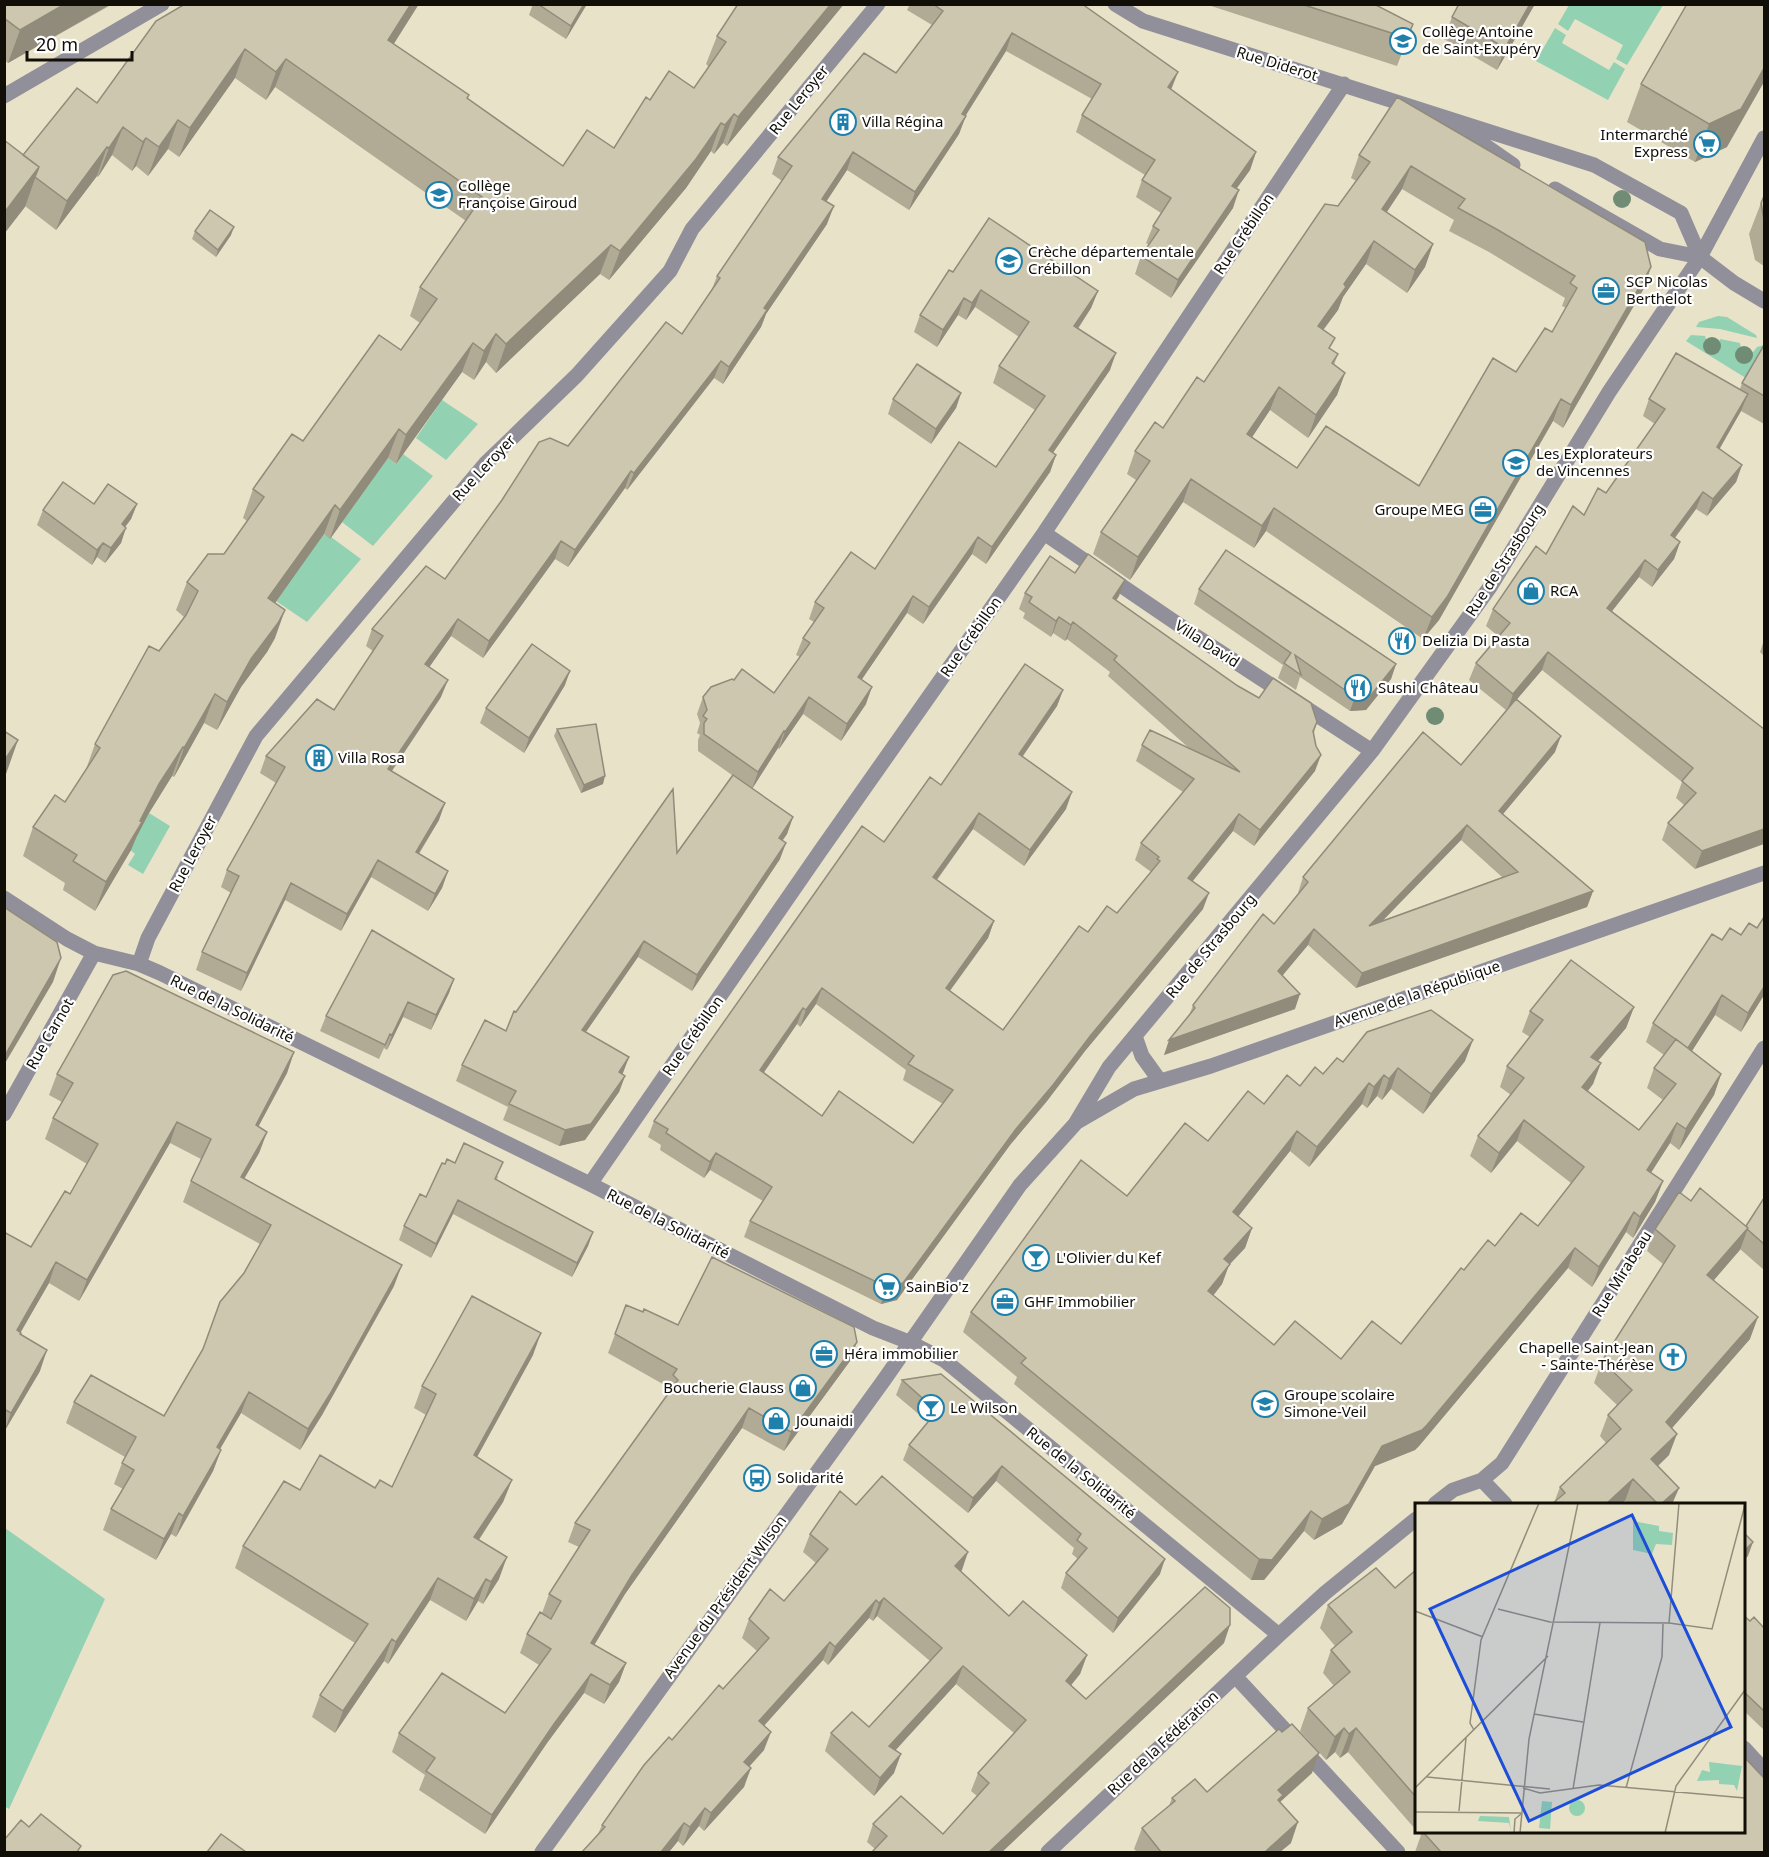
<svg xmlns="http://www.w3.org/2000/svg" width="1769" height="1857" viewBox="0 0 1769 1857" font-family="'Noto Sans',sans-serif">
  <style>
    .green { fill: #93d1b3 }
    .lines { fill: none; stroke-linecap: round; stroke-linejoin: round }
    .minor { stroke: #918f99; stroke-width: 15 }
    .tree { fill: #718c75 }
    .wall { fill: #b1ab96; fill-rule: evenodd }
    .shaded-wall { fill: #908b7a }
    .building { fill: #cec7af; stroke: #908b7a; stroke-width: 1.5; fill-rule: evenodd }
    .labels { text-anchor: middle; stroke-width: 4.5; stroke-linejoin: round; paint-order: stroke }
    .poi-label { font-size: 15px; fill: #100e06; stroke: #fff; text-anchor: start }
    .street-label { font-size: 15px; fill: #100e06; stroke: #fff }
    .inset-road { fill: none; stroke: #928d7b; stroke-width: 1.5 }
    .view { fill: #1d4ed8; fill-opacity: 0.15; stroke: #1d4ed8; stroke-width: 3 }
    .inset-edge { fill: none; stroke: #100e06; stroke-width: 3 }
  </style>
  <rect width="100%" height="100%" fill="#e8e2c9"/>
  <path class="green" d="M1569,5V4L1663,5L1627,65L1616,59L1623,45L1575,19L1568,31L1558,24Z
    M1555,28L1566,35L1562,43L1609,70L1614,62L1625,69L1608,100L1536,61Z
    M1718,316L1727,317L1756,335L1757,338L1720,329L1696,327L1699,322Z
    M1691,335L1705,336L1707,342L1718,345L1720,339L1740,343L1741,349L1753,352L1757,347L1764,345V354L1749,380L1686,341Z
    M442,400L478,424L446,460L416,438Z
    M403,454L433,476L373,546L342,522L388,458L396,464Z
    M324,534L330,538L331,537L361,559L307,622L276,601Z
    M149,813L170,826L143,874L128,865L135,854L127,847Z
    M5,1528L105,1599L9,1809L4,1806Z"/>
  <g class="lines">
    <path class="minor" d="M1115,4L1143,21L1594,165L1681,213L1700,257
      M4,96L162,4
      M1454,124L1513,165
      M1555,189L1660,249L1700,257L1734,283L1764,301
      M1044,533L1182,627L1372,751
      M4,898L67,939L94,953L139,964L160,973L590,1184L873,1328L909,1342L944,1360L1279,1635
      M139,964L148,938L256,736L485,464L577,375L670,271L692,229L878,4
      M1135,1036L1142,1056L1160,1081
      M4,1114L94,953
      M1077,1122L1134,1089L1211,1066L1764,873
      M590,1184L821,850L1044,533L1344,84
      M1482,1480L1505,1504
      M1435,1504L1453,1490L1482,1480L1502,1463L1764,1048
      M1235,1676L1398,1852
      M1744,1748L1764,1770
      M542,1852L884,1380L1020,1185L1075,1124L1109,1067L1372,751L1490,587L1609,392L1700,257L1764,138
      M1048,1852L1279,1635L1325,1593L1416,1519"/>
  </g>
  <g class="tree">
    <circle cx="1622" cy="199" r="9"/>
    <circle cx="1712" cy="346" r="9"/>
    <circle cx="1744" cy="355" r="9"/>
    <circle cx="1435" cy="716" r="9"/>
  </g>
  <path class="wall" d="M4,4L111,5L8,63L4,60Z
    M533,4H587L566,39L529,15Z
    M844,4L727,146L723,143L714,154L711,151L686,188L609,280L600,274L496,373L486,362L474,380L462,372L396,464L388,458L330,539L324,534L275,603V638L267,652L241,687L217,730L204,723L174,777L172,776L149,813L136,838L131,850L95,911L63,890L65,883L23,856L33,827L65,802L85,772L95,744L184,617L176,610L187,582L224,554L247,521L243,518L253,489L401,350L420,323L410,316L420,287L466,221L275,87L266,100L235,78L179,157L168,149L148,176L136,166L132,171L112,155L98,177L97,176L56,230L25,206L4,234V140L23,155L97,103L156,21L394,44L468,99L563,166L614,148L650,100L694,88L709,67L706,64L717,36Z
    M910,4H1082L1171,90L1256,152L1250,170L1236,189L1233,208L1171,298L1135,274L1141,256L1149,245L1146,243L1153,226L1161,213L1136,197L1142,180L1145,175L1076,132L1082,115L1092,99L1006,51L965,116L959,134L909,210L847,170L826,202L827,224L766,314L761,327L723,384L714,378L627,490L625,488L568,567L555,559L483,658L451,636L429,667L441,697L392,771L439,820L419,854L448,871L442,888L428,911L371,877L341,931L285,900L241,991L196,970L202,952L231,893L221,887L227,870L276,783L260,773L266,756L334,710L373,651L366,646L372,629L445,579L568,446L682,334L712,289L717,276L782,181L772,174L778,157L896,73L932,25L907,10Z
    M1205,4H1374L1413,24L1397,66Z
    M1459,4H1535L1497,70L1444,39L1452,17Z
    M1687,4L1727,147L1695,162L1627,122L1641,84Z
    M1397,97L1651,267L1643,290L1563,428L1553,421L1439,620L1423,639L1266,531L1254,548L1183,502L1130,580L1093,554L1101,532L1136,480L1127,474L1135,451L1163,428L1204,382L1338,206L1356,181L1351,178L1359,155ZM1402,189L1454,220L1449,231L1489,252L1565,298L1562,306L1566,308L1552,332L1516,372L1419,486L1297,468L1252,437L1270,410L1308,438L1337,395L1345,373L1334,365L1338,354L1331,350L1323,330L1338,310L1343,297L1366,264L1407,293L1425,267L1433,244L1387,212Z
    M1764,196V266L1755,260L1749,234L1761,203Z
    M195,231L231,235L216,257L192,239Z
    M953,272L1098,291L1091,308L1078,329L1110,370L1053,453L1056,455L1050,472L986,564L972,554L923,624L907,613L861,680L866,704L841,741L803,714L779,749L778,748L752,789L793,817L787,834L782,841L780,859L692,991L638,957L586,1032L629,1057L622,1074L625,1076L619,1092L585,1140L559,1146L503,1120L508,1107L456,1081L462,1065L506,1031L516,1012L677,853L732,775L698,751V740L700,735L697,733L700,723L697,714L703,697L734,680L774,693L800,657L796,655L803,638L814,622L809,619L815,602L875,569L996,467L1035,410L993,383L999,366L1019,337L975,307L966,320L958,315L937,347L914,332L920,315Z
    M1764,345V424L1741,411L1719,449L1742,465L1736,482L1707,516L1696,509L1675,538L1680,542L1674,559L1652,587L1639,577L1612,611L1764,729L1695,869L1662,840L1668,823L1684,805L1676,798L1682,782L1542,670L1517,699L1555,752L1503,814L1593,891L1587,907L1356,988L1308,945L1282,975L1295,1009L1164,1055L1189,1016L1193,1005L1274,924L1299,894L1298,893L1303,877L1461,765L1506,710L1469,680L1476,663L1498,636L1486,626L1493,609L1584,515L1606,493L1655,424L1643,416L1649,399L1740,389L1742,383ZM1461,840L1502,877L1383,920Z
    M961,393L956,408L931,444L888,414L893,399Z
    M94,504H137L131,519L125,527L121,543L105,563L97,557L92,565L37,525L43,510Z
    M1075,573L1119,596L1116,600L1238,686L1259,698L1317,722L1314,733L1315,771L1254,846L1233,831L1193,881L1203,909L1085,1051L1047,1101L1010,1145L897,1300L881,1304L744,1237L750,1221L763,1201L710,1170L704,1178L660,1150L661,1145L648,1137L654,1121L884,842L941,785L1063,690L1057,706L1023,756L1066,809L1024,866L973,829L937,880L994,921L988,938L950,991L1003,1030L1088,932L1117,913L1151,872L1135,860L1141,843L1183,792L1136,761L1142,745L1190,749L1108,676L1110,672L1067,639L1065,641L1053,633L1051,637L1023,618L1025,613L1019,609L1025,593ZM816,1004L906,1070L903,1080L943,1104L913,1143L822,1116L763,1073L797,1024L800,1027Z
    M1199,589L1396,664L1391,679L1366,710L1350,711L1300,677L1296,690L1278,678L1283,665L1194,604Z
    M1764,640V656L1760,652Z
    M565,685L524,753L480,723L486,708Z
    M557,729L603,784L581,793L554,736Z
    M1712,934L1764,995L1741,1032L1715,1015L1692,1051L1721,1074L1714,1095L1679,1150L1670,1143L1651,1172L1663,1181L1655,1202L1633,1238L1626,1232L1592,1287L1568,1268L1419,1446L1415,1450L1375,1466L1342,1524L1314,1540L1304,1531L1264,1580H1251L1014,1384L1017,1377L963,1332L971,1312L1127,1196L1264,1104L1300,1086L1343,1062L1465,1061L1423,1114L1391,1089L1382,1100L1377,1096L1367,1108L1362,1104L1309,1167L1290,1151L1238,1216L1252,1228L1245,1248L1229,1265L1222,1284L1213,1296L1274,1345L1341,1359L1401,1344L1464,1270L1495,1246L1538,1226L1571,1183L1517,1141L1491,1173L1470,1156L1478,1136L1511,1095L1500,1087L1507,1066L1530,1037L1522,1032L1530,1011L1634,1007L1626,1028L1598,1061L1593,1084L1588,1091L1639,1130L1663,1100L1647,1088L1654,1068L1664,1055L1646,1042L1653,1023Z
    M454,979L449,993L431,1030L403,1017L387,1050L384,1048L379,1059L320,1031L326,1016Z
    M294,1052L287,1073L258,1127L267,1132L259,1153L244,1179L394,1286L322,1415L300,1450L241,1413L220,1449L221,1450L213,1471L176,1537L171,1534L156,1560L103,1530L111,1509L123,1489L114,1484L122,1463L125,1457L66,1423L74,1402L164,1416L203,1349L260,1244L183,1202L191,1181L201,1159L170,1143L79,1301L49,1283L20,1332L21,1335L40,1371L4,1432V1232L31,1247L70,1194L87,1164L45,1139L53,1118L62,1102L49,1095L57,1074Z
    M455,1163L498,1176L497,1180L593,1232L588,1246L572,1277L453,1214L431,1258L399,1240L404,1226L426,1197L445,1164Z
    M1764,1198V1270L1740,1249L1714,1280L1750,1339L1672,1428L1669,1455L1658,1466L1679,1488L1672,1504H1629L1625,1501L1554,1503L1560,1487L1606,1443L1600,1436L1608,1415L1617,1405L1594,1383L1602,1361L1663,1264L1647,1251L1655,1229L1691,1201L1746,1226Z
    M626,1305L643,1312L678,1325L850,1361L784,1451L742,1428L625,1594L594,1645L626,1663L619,1682L604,1704L584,1693L547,1743L485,1834L419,1790L425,1775L392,1752L399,1733L505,1713L539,1665L520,1653L527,1634L551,1618L542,1613L549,1594L579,1547L568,1542L575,1523L667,1395L666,1394L668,1387L608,1353Z
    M533,1355L477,1457L512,1480L503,1502L479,1540L499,1579L483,1604L478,1601L466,1621L430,1600L388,1664L384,1661L335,1733L312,1717L320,1695L355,1643L235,1568L243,1546L300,1490L392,1487L426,1415L414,1408L422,1386Z
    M902,1380L1160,1574L1113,1633L1061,1588L1066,1573L1078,1559L1072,1554L1074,1548L996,1481L968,1513L903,1460L909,1445L928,1422L896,1395Z
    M856,1505L962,1570L961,1571L1009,1616L1087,1655L1080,1674L1071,1685L1086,1699L1224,1643L1002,1852H872L875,1849L867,1842L873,1824L943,1834L977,1796L971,1791L978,1773L1014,1733L956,1684L895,1750L894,1773L874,1796L825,1751L831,1733L869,1727L930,1661L877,1616L873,1621L869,1618L828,1665L823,1660L764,1726V1750L749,1767L744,1787L704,1831L699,1826L683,1846L678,1841L669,1852H582L598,1834L602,1825L672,1740L723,1689L757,1651L742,1638L749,1619L784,1601L816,1563L803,1552L810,1534Z
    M1416,1570V1830L1348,1752L1340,1758L1335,1752L1326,1760L1300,1731L1308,1708L1334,1686L1323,1673L1331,1650L1335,1646L1320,1628L1328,1605L1395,1588Z
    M1743,1615L1750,1621L1764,1628V1730L1743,1710Z
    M1312,1773L1280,1802L1291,1843L1280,1852H1137L1134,1849L1142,1828L1169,1806L1172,1798L1207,1792Z
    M1418,1832H1743L1764,1852H1415L1421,1835Z"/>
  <path class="shaded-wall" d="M65,4H111L8,63L20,30Z
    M411,4H419L378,69L388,40Z
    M584,4H587L566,39L571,26Z
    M831,4H844L727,146L738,117Z
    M1530,4H1535L1497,70L1505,48Z
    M1012,33L1006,51L956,131L962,114Z
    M245,49L235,78L179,157L190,128Z
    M286,59L275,87L266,100L276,72Z
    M1764,68V82L1727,147L1695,162L1709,124Z
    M1178,72L1171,90L1168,87Z
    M734,114L723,143L714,154L725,125Z
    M966,116L959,134L909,210L915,192Z
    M178,120L168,149L148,176L159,147Z
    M721,123L711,151L686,188L609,280L620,251Z
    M123,127L112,155L98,177L109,148Z
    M146,138L136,166L132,171L143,142Z
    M107,147L97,176L56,230L67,201Z
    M853,152L847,170L816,217L822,199Z
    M1256,152L1250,170L1226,203L1232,186Z
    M1411,166L1402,189L1374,231L1382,209Z
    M39,167L25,207L4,234V213Z
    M1239,190L1233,208L1171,298L1178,280Z
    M834,206L827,224L766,314L761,327L723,384L729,367L764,308Z
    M234,227L231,235L216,257L218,250Z
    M1374,241L1366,264L1343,297L1338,310L1309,349L1318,326L1344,284Z
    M1433,244L1425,267L1407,293L1415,270Z
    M611,245L600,274L496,373L506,344Z
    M1651,267L1643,290L1563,428L1571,405Z
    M981,290L975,307L966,320L972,303Z
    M1098,291L1091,308L1068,343L1074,326Z
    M964,298L958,315L937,347L943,330Z
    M496,334L486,362L474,380L484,351Z
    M473,343L462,372L396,464L406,435Z
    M1116,353L1110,370L1043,467L1049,450Z
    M721,361L714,378L627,490L634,473Z
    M1345,373L1337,395L1308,438L1316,415Z
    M1279,387L1270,410L1239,457L1247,434Z
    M961,393L956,408L931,444L936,429Z
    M1748,394L1741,411L1711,464L1717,447Z
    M1561,399L1553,421L1439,620L1423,639L1432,617Z
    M399,429L388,458L330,539L340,510Z
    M1056,455L1050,472L986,564L992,547Z
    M1742,465L1736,482L1707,516L1713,499Z
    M631,471L625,488L568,567L575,550Z
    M1191,479L1183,502L1130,580L1138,557Z
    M1703,492L1696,509L1664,552L1671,535Z
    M137,504L131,519L116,539L122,524Z
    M335,505L324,534L258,627L268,598Z
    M1274,508L1266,531L1254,548L1262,526Z
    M126,528L121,543L105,563L111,548Z
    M978,537L972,554L923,624L929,607Z
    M561,541L555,559L483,658L489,641Z
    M1680,542L1674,559L1652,587L1658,570Z
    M103,543L97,557L92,565L97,550Z
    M1645,560L1639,577L1601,625L1607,608Z
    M1125,580L1119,596L1107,614L1113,598Z
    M913,596L907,613L852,694L858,677Z
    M285,610L275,638L267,652L241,687L217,730L227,702L251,659Z
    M1059,617L1053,633L1051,637L1056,621Z
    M458,619L451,636L419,682L425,664Z
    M1073,622L1067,639L1065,641L1071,625Z
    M1548,652L1542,670L1507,711L1513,694Z
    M1396,664L1391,679L1366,710L1350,711L1355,697Z
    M570,671L565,685L524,753L529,738Z
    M448,680L441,697L381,787L388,769Z
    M872,687L866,704L841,741L847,724Z
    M1063,690L1057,706L1013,770L1019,754Z
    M215,694L204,723L174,777L184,748Z
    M809,697L803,714L779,749L785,732Z
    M784,731L778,748L752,789L758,772Z
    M1561,736L1555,752L1493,826L1499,811Z
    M18,740L6,774L4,776V761Z
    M183,747L172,776L149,813L136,838L131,850L95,911L106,882L140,821L159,784Z
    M1321,755L1315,771L1254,846L1260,830Z
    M605,776L603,784L581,793L584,785Z
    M1072,792L1066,809L1024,866L1030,850Z
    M445,803L439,820L409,869L416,852Z
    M979,813L973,829L927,893L933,877Z
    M1239,814L1233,831L1182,894L1188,878Z
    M793,817L787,834L773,854L779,838Z
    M1467,825L1461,840L1363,941L1369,926Z
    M1764,829V844L1695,869L1702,851Z
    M786,843L780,859L692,991L697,975Z
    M378,860L371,877L341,931L347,914Z
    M448,871L442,888L428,911L435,894Z
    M291,883L285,900L241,991L247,973Z
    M1593,891L1587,907L1356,988L1362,973Z
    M1209,893L1203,909L1085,1051L1047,1101L1010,1145L897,1300L881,1304L887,1287L1016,1129L1091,1035Z
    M994,921L988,938L940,1004L946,988Z
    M1314,929L1308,945L1273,987L1278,971Z
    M644,941L638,957L576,1046L582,1030Z
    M61,958L53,982L4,1065V1057Z
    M454,979L449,993L431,1030L436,1015Z
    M1764,987V995L1741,1032L1748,1013Z
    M822,988L816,1004L800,1027L806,1010Z
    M1300,994L1295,1009L1164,1055L1169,1040Z
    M1722,995L1715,1015L1681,1068L1688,1049Z
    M408,1002L403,1017L387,1050L392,1035Z
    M1634,1007L1626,1028L1584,1077L1591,1057Z
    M803,1008L797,1024L754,1087L760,1070Z
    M1473,1040L1465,1061L1423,1114L1431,1094Z
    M294,1052L287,1073L248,1146L256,1125Z
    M629,1057L623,1073L613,1089L619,1072Z
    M1601,1063L1593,1084L1575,1107L1582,1087Z
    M1398,1068L1391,1089L1382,1100L1389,1079Z
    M1721,1074L1714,1095L1679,1150L1686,1129Z
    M1384,1075L1377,1096L1367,1108L1374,1087Z
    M625,1076L619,1092L585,1140L559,1146L565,1130Z
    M1369,1083L1362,1104L1309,1167L1317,1147Z
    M1524,1120L1517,1141L1491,1173L1499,1153Z
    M177,1122L170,1143L79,1301L87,1280Z
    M1677,1123L1670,1143L1640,1190L1647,1170Z
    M1297,1131L1290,1151L1226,1232L1233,1212Z
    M267,1132L259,1153L233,1198L241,1177Z
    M716,1153L710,1170L704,1178L710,1162Z
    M1663,1181L1655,1202L1633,1238L1640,1217Z
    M458,1200L453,1214L431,1258L436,1244Z
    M1634,1212L1626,1232L1592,1287L1599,1267Z
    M1252,1228L1245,1248L1229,1265L1222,1284L1200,1312L1208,1291L1224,1259Z
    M1748,1228L1740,1250L1700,1296L1707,1275Z
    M593,1232L588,1246L572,1277L577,1263Z
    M1575,1248L1568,1268L1419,1446L1415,1450L1375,1466L1342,1524L1314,1540L1322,1519L1382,1446Z
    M56,1262L49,1283L10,1351L17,1330Z
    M402,1265L394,1286L322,1415L300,1450L308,1429Z
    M1758,1317L1750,1339L1658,1444L1666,1422Z
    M541,1333L533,1355L466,1477L474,1455Z
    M857,1342L850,1361L784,1451L791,1432Z
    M47,1350L40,1371L4,1432L11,1413Z
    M249,1392L241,1413L209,1468L217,1447Z
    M749,1408L742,1428L625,1594L584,1662L591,1643L632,1575Z
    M1677,1434L1669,1455L1643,1480L1651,1459Z
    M221,1450L213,1471L176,1537L183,1516Z
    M1002,1466L996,1481L968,1513L973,1498Z
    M1633,1479L1625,1501L1621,1504H1606Z
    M512,1480L503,1502L466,1559L474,1537Z
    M1679,1488L1672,1504H1661Z
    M1311,1511L1304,1531L1264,1580H1251L1259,1559Z
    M179,1513L171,1534L156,1560L164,1539Z
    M1753,1542L1748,1556L1743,1561V1552Z
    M968,1552L962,1570L948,1584L955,1566Z
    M507,1557L499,1579L483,1604L491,1582Z
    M1165,1559L1160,1574L1113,1633L1118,1618Z
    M438,1578L430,1600L388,1664L396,1642Z
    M486,1579L478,1601L466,1621L474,1599Z
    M884,1598L877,1616L873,1621L879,1603Z
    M876,1600L869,1618L828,1665L835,1647Z
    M1230,1625L1224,1643L1002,1852H989Z
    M392,1639L384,1661L335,1733L343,1711Z
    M830,1642L823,1660L752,1739L759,1721Z
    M1087,1655L1080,1674L1060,1699L1066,1681Z
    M626,1663L619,1682L604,1704L610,1685Z
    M963,1666L956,1684L883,1764L889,1746Z
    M591,1674L584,1693L547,1743L485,1834L492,1815L554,1724Z
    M1344,1728L1335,1752L1326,1760L1335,1737Z
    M1356,1728L1348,1752L1340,1758L1349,1734Z
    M771,1732L764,1750L737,1780L744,1762Z
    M1319,1753L1312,1773L1280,1802L1275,1816L1278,1790Z
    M901,1754L894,1773L874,1796L880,1778Z
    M751,1768L744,1787L704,1831L711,1813Z
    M705,1808L699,1826L683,1846L690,1827Z
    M1298,1822L1291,1843L1280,1852H1265Z
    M684,1823L678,1841L669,1852H661Z"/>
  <path class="building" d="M4,4H65L20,30L4,18Z
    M185,4H411L388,40L469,95L467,98L563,166L587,130L614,148L646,97L650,100L669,71L694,88L726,42L717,36L738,4H831L738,117L734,114L725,125L721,123L696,159L620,251L611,245L506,344L496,334L484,351L473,343L406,435L399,429L340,510L335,505L268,598L285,610L278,623L251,659L227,702L215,694L184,748L183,747L159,784L140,821L142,822L106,882L73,861L77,855L33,827L55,795L65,802L100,748L95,744L149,646L159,651L186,615L198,591L187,582L208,554H224L264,497L253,489L292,434L303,441L379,335L401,350L437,299L420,287L482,197L286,59L276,72L245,49L190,128L178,120L159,147L146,138L143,142L123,127L109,148L107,147L67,201L35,177L39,167L23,155L77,88L97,103L156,21Z
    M538,4H584L571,26Z
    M933,4H1082L1178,72L1168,87L1256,152L1232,186L1239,190L1178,280L1141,256L1159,230L1153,226L1171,198L1142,180L1155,160L1082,115L1101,84L1012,33L962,114L966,116L915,192L853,152L822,199L834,206L764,308L767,310L729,367L721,361L634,473L631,471L575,550L561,541L489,641L458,619L425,664L448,680L388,769L445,803L416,852L448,871L435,894L378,860L347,914L291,883L247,973L202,952L239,876L227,870L285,767L266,756L317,699L334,710L383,636L372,629L426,566L445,579L502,500L539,442L550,438L568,446L666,322L682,334L720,278L717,276L792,166L778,157L864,53L896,73L943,11Z
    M1301,4H1374L1413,24L1407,38Z
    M1459,4H1530L1505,48L1452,17Z
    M1687,4H1764V68L1741,109L1709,124L1641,84Z
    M1397,97L1645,242L1651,267L1571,405L1561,399L1447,597L1432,617L1274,508L1262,526L1191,479L1138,557L1101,532L1150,461L1135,451L1155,422L1163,428L1197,377L1204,382L1325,204L1338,206L1370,162L1359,155ZM1411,166L1465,199L1458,208L1498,230L1575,276L1570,283L1577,288L1552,332L1545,328L1516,372L1493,358L1419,486L1326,426L1297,468L1247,434L1279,387L1316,415L1345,373L1332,363L1338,354L1329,348L1335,338L1318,326L1346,287L1344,284L1374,241L1415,270L1433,244L1382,209Z
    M4,140L39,167L4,213Z
    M1764,196V220L1761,203Z
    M210,210L234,227L218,250L195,231Z
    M989,218L1098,291L1074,326L1116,353L1049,450L1056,455L992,547L978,537L929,607L913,596L858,677L872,687L847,724L809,697L785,732L784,731L758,772L704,734V723L707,719L703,716L707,710L703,697L711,687L732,679L734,680L742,669L774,693L810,643L803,638L824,608L815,602L851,552L875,569L959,442L996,467L1045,396L999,366L1029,322L981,290L972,303L964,298L943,330L920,315L949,270L953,272Z
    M1764,345V396L1742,383Z
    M1676,353L1748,394L1717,447L1742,465L1713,499L1703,492L1671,535L1680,542L1658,570L1645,560L1607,608L1764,729V829L1702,851L1668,823L1696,793L1682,781L1693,768L1548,652L1513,694L1476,663L1510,623L1493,609L1536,546L1546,554L1573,506L1584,515L1598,488L1606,493L1665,409L1649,399Z
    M917,364L961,393L936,429L893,399Z
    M63,482L94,504L108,484L137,504L122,524L126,528L111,548L103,543L97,550L43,510Z
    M1226,550L1396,664L1371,695L1355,697L1295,655L1301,675L1284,663L1291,653L1199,589Z
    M1088,554L1125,580L1113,598L1238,686L1259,698L1273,678L1311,703L1317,722L1313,731L1316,746L1321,755L1260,830L1239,814L1188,878L1209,893L1091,1035L1053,1085L1016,1129L903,1283L887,1287L750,1221L772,1187L716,1153L710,1162L666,1133L668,1129L654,1121L862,826L884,842L930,777L941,785L1025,664L1063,690L1019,754L1072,792L1030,850L979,813L933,877L994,921L946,988L1003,1030L1079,926L1088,932L1107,906L1117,913L1160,861L1157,859L1159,857L1141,843L1194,779L1142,745L1150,730L1240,772L1114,660L1117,656L1073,622L1071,625L1059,617L1056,621L1029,602L1032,597L1025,593L1050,556L1075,573ZM822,988L914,1056L908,1064L953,1090L913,1143L839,1091L822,1116L760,1070L803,1008L806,1010Z
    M532,644L570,671L529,738L486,708Z
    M1516,699L1561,736L1499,811L1593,891L1362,973L1314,929L1278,971L1300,994L1169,1040L1195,1008L1193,1005L1263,914L1274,924L1308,882L1303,877L1423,732L1461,765ZM1467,825L1518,872L1369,926Z
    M596,724L605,776L584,785L557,729Z
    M4,731L18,740L4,761Z
    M733,775L793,817L779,838L786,843L697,975L644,941L582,1030L629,1057L619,1072L625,1076L591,1124L565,1130L509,1104L516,1091L462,1065L485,1020L506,1031L514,1011L516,1012L673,789L677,853Z
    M4,907L57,942L61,958L4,1057Z
    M1764,917V987L1748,1013L1722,995L1688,1048L1653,1023L1712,934L1722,940L1730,928L1741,935L1749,923L1757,928Z
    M372,930L454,979L436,1015L408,1002L392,1035L390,1034L385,1045L326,1016Z
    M1571,960L1634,1007L1591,1057L1601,1063L1582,1087L1639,1130L1676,1084L1654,1068L1676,1039L1721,1074L1686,1129L1677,1123L1647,1170L1663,1181L1640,1217L1634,1212L1599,1267L1575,1248L1427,1425L1422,1430L1382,1446L1349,1504L1322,1519L1311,1511L1272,1560L1259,1559L1021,1363L1026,1358L971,1312L1081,1160L1127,1196L1185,1123L1208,1141L1248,1091L1264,1104L1287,1075L1300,1086L1315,1067L1323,1074L1337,1058L1343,1062L1367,1032L1431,1010L1473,1040L1431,1094L1398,1068L1389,1079L1384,1075L1374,1087L1369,1083L1317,1147L1297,1131L1233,1212L1252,1228L1224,1259L1230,1264L1208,1291L1274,1345L1295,1321L1341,1359L1372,1321L1401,1344L1461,1268L1464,1270L1488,1240L1495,1246L1521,1213L1538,1226L1584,1167L1524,1120L1499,1153L1478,1136L1524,1078L1507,1066L1543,1020L1530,1011Z
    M126,971L294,1052L256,1125L267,1132L241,1177L402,1265L330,1394L308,1429L249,1392L217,1447L221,1450L183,1516L179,1513L164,1539L111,1509L134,1470L122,1463L136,1437L74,1402L91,1375L164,1416L203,1349L220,1302L244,1273L271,1225L191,1181L211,1139L177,1122L87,1280L56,1262L17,1330L21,1333L20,1334L47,1350L11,1413L4,1409V1232L31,1247L65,1191L70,1194L98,1144L53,1118L73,1083L57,1074L113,975Z
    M464,1143L503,1162L495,1179L593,1232L577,1263L458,1200L436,1244L404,1226L420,1194L426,1197L442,1163L445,1164L447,1159L455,1163Z
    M1700,1188L1748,1228L1707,1275L1758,1317L1666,1422L1677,1434L1651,1459L1679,1488L1661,1504H1658L1633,1479L1606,1504H1552L1565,1493L1560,1487L1621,1429L1608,1415L1632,1390L1602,1361L1675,1246L1655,1229L1679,1192L1691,1201Z
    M1764,1198V1244L1747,1229L1748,1228L1746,1226Z
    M712,1257L854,1327L857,1342L791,1432L749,1408L632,1575L591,1643L626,1663L610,1685L591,1674L554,1724L492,1815L426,1771L435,1758L399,1733L442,1673L505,1713L551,1649L527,1634L540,1612L551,1619L561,1601L549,1594L590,1530L575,1523L678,1380L673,1375L677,1369L615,1334L626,1305L643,1312L644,1309L678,1325Z
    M472,1296L541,1333L474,1455L512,1480L474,1537L507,1557L491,1582L486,1579L474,1599L438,1578L396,1642L392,1639L343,1711L320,1695L368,1624L243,1546L284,1481L300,1490L320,1455L375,1488L380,1480L392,1487L436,1394L422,1386Z
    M941,1374L1165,1559L1118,1618L1066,1573L1087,1548L1077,1540L1081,1534L1002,1466L973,1498L909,1445L937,1411L902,1380Z
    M882,1476L968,1552L955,1566L1009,1616L1023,1601L1087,1655L1066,1681L1086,1699L1205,1587L1230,1608V1625L989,1852H872L887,1836L873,1824L901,1796L943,1834L989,1783L978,1773L1026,1720L963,1666L889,1746L901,1754L880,1778L831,1733L852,1712L869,1727L942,1648L884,1598L879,1603L876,1600L835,1647L830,1642L759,1721L771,1732L744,1762L751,1768L711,1813L705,1808L690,1827L684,1823L661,1852H582L605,1827L602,1825L644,1765L669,1737L672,1740L719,1685L723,1689L769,1638L749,1619L770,1589L784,1601L828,1549L810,1534L840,1491L856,1505Z
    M1743,1532L1753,1542L1743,1552Z
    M1376,1568L1395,1588L1416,1570V1797L1356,1728L1349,1734L1344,1728L1335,1737L1308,1708L1350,1672L1331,1650L1352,1632L1328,1605Z
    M1743,1615L1750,1621L1754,1617L1764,1628V1711L1743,1691Z
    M1292,1724L1319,1753L1278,1790L1283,1795L1278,1800L1298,1822L1265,1852H1161L1142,1828L1175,1801L1172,1798L1195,1779L1207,1792L1279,1729L1282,1732Z
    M1745,1758L1764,1778V1852H1441L1423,1832H1743V1760Z
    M41,1814L81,1846L77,1852H4V1840L21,1820L29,1827Z
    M221,1834L246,1852H207Z"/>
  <defs>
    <symbol id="school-ring" viewBox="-11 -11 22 22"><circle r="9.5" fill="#fff" stroke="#1e80ab" stroke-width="1.5"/><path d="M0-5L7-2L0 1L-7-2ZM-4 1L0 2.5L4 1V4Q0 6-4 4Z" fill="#1e80ab"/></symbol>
    <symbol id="building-ring" viewBox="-11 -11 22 22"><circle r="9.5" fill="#fff" stroke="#1e80ab" stroke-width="1.5"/><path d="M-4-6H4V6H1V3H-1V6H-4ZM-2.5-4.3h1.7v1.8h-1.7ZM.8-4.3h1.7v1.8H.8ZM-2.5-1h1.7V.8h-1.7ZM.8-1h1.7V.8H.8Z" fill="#1e80ab"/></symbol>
    <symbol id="supermarket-ring" viewBox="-11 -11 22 22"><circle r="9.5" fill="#fff" stroke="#1e80ab" stroke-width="1.5"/><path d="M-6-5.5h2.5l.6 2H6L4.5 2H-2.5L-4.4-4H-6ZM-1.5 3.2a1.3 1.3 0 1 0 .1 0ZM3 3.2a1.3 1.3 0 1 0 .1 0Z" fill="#1e80ab"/></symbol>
    <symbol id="office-ring" viewBox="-11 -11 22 22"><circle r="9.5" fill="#fff" stroke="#1e80ab" stroke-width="1.5"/><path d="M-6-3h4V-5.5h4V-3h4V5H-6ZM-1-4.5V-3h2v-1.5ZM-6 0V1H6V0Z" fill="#1e80ab"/></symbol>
    <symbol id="shop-ring" viewBox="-11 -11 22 22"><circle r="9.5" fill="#fff" stroke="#1e80ab" stroke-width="1.5"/><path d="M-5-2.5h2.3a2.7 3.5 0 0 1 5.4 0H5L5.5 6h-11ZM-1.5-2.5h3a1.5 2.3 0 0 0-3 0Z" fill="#1e80ab"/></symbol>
    <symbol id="restaurant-ring" viewBox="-11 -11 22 22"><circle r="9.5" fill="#fff" stroke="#1e80ab" stroke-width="1.5"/><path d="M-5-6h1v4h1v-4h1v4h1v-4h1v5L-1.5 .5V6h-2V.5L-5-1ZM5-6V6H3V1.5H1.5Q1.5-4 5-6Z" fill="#1e80ab"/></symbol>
    <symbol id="bar-ring" viewBox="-11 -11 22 22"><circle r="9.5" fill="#fff" stroke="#1e80ab" stroke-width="1.5"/><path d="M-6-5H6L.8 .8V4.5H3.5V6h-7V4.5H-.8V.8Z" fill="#1e80ab"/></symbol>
    <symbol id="church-ring" viewBox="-11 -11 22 22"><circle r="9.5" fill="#fff" stroke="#1e80ab" stroke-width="1.5"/><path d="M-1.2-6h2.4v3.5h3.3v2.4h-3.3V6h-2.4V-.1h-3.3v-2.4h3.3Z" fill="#1e80ab"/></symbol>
    <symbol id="bus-ring" viewBox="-11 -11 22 22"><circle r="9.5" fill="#fff" stroke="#1e80ab" stroke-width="1.5"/><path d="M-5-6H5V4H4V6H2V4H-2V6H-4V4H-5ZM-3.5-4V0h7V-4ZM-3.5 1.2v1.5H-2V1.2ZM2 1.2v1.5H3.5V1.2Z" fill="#1e80ab"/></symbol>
  </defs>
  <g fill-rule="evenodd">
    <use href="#school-ring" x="1388" y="26" width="30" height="30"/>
    <use href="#building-ring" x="828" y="107" width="30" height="30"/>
    <use href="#supermarket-ring" x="1692" y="129" width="30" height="30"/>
    <use href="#school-ring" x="424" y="180" width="30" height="30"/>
    <use href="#school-ring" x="994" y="246" width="30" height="30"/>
    <use href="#office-ring" x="1591" y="276" width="30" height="30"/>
    <use href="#school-ring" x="1501" y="448" width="30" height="30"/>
    <use href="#office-ring" x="1468" y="495" width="30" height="30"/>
    <use href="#shop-ring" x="1516" y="576" width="30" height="30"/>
    <use href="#restaurant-ring" x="1387" y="626" width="30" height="30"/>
    <use href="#restaurant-ring" x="1343" y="673" width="30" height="30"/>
    <use href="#building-ring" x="304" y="743" width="30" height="30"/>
    <use href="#bar-ring" x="1021" y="1243" width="30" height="30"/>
    <use href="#supermarket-ring" x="872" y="1272" width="30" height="30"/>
    <use href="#office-ring" x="990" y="1287" width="30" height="30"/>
    <use href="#office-ring" x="809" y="1339" width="30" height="30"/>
    <use href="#church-ring" x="1658" y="1342" width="30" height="30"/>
    <use href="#shop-ring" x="788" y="1373" width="30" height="30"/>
    <use href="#school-ring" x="1250" y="1389" width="30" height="30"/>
    <use href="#bar-ring" x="916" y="1393" width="30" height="30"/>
    <use href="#shop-ring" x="761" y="1406" width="30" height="30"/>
    <use href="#bus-ring" x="742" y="1463" width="30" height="30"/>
  </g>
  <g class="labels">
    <g class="poi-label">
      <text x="1422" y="37">Collège Antoine<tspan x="1422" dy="17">de Saint-Exupéry</tspan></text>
      <text x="862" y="127">Villa Régina</text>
      <text x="1688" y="140" text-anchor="end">Intermarché<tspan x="1688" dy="17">Express</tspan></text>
      <text x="458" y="191">Collège<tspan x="458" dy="17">Françoise Giroud</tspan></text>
      <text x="1028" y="257">Crèche départementale<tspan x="1028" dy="17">Crébillon</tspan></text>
      <text x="1626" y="287">SCP Nicolas<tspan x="1626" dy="17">Berthelot</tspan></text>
      <text x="1536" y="459">Les Explorateurs<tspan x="1536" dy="17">de Vincennes</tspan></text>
      <text x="1464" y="515" text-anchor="end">Groupe MEG</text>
      <text x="1550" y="596">RCA</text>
      <text x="1422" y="646">Delizia Di Pasta</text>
      <text x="1378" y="693">Sushi Château</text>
      <text x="338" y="763">Villa Rosa</text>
      <text x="1056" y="1263">L'Olivier du Kef</text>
      <text x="906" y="1292">SainBio'z</text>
      <text x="1024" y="1307">GHF Immobilier</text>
      <text x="1654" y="1353" text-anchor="end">Chapelle Saint-Jean<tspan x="1654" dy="17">- Sainte-Thérèse</tspan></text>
      <text x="844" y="1359">Héra immobilier</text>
      <text x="784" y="1393" text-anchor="end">Boucherie Clauss</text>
      <text x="1284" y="1400">Groupe scolaire<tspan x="1284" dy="17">Simone-Veil</tspan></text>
      <text x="950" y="1413">Le Wilson</text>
      <text x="796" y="1426">Jounaidi</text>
      <text x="777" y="1483">Solidarité</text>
    </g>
    <g class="street-label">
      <text transform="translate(1277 64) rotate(17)" y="5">Rue Diderot</text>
      <text transform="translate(799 100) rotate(-51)" y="5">Rue Leroyer</text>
      <text transform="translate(1244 234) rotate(-56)" y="5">Rue Crébillon</text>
      <text transform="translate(484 468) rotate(-47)" y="5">Rue Leroyer</text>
      <text transform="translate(1505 560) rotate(-57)" y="5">Rue de Strasbourg</text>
      <text transform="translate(971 637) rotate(-55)" y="5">Rue Crébillon</text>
      <text transform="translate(1207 644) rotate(33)" y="5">Villa David</text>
      <text transform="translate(193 854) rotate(-62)" y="5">Rue Leroyer</text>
      <text transform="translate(1211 946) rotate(-50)" y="5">Rue de Strasbourg</text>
      <text transform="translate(1417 994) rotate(-19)" y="5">Avenue de la République</text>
      <text transform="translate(232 1009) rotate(26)" y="5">Rue de la Solidarité</text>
      <text transform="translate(50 1034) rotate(-60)" y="5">Rue Carnot</text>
      <text transform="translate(693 1036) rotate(-55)" y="5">Rue Crébillon</text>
      <text transform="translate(668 1224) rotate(27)" y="5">Rue de la Solidarité</text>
      <text transform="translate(1622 1274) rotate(-58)" y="5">Rue Mirabeau</text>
      <text transform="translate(1081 1473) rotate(39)" y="5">Rue de la Solidarité</text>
      <text transform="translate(725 1597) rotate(-54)" y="5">Avenue du Président Wilson</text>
      <text transform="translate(1163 1743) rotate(-43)" y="5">Rue de la Fédération</text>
    </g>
  </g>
  <g transform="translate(1415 1503)">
    <rect width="330" height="330" fill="#e8e2c9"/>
    <path d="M218,18L244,23V28L258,30L257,42L241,41L237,51L218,47ZM294,259L327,263L322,288L319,282L304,281V277L282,278L287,267L295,269ZM154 305a8 8 0 1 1 16 0a8 8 0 1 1-16 0ZM127,298L137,299L135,326L124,325ZM65,313L94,314L96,328L94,320L63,318Z" fill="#93d1b3"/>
    <path class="inset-road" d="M83,106L135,119L254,120L297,126L330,2M0,108L68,134M254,120L264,0M119,211L168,219M59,227L55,220L66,137L124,0M12,274L135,286M0,285L133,153M108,285L125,290L184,282L330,295M211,285L247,154L248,121M158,286L185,120M44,308L51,235M0,309L106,310M99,330L100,316L106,311M105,330L114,236L163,0M250,330L261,283L330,187"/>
    <path class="view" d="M217,12L316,224L114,318L15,106Z"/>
    <rect width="330" height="330" class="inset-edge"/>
  </g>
  <rect width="1769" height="1857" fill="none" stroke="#100e06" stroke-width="12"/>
  <path d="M27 51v9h105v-9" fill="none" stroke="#100e06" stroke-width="3"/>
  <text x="36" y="51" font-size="18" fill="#100e06" stroke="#ffffff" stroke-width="4.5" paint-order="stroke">20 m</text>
</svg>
